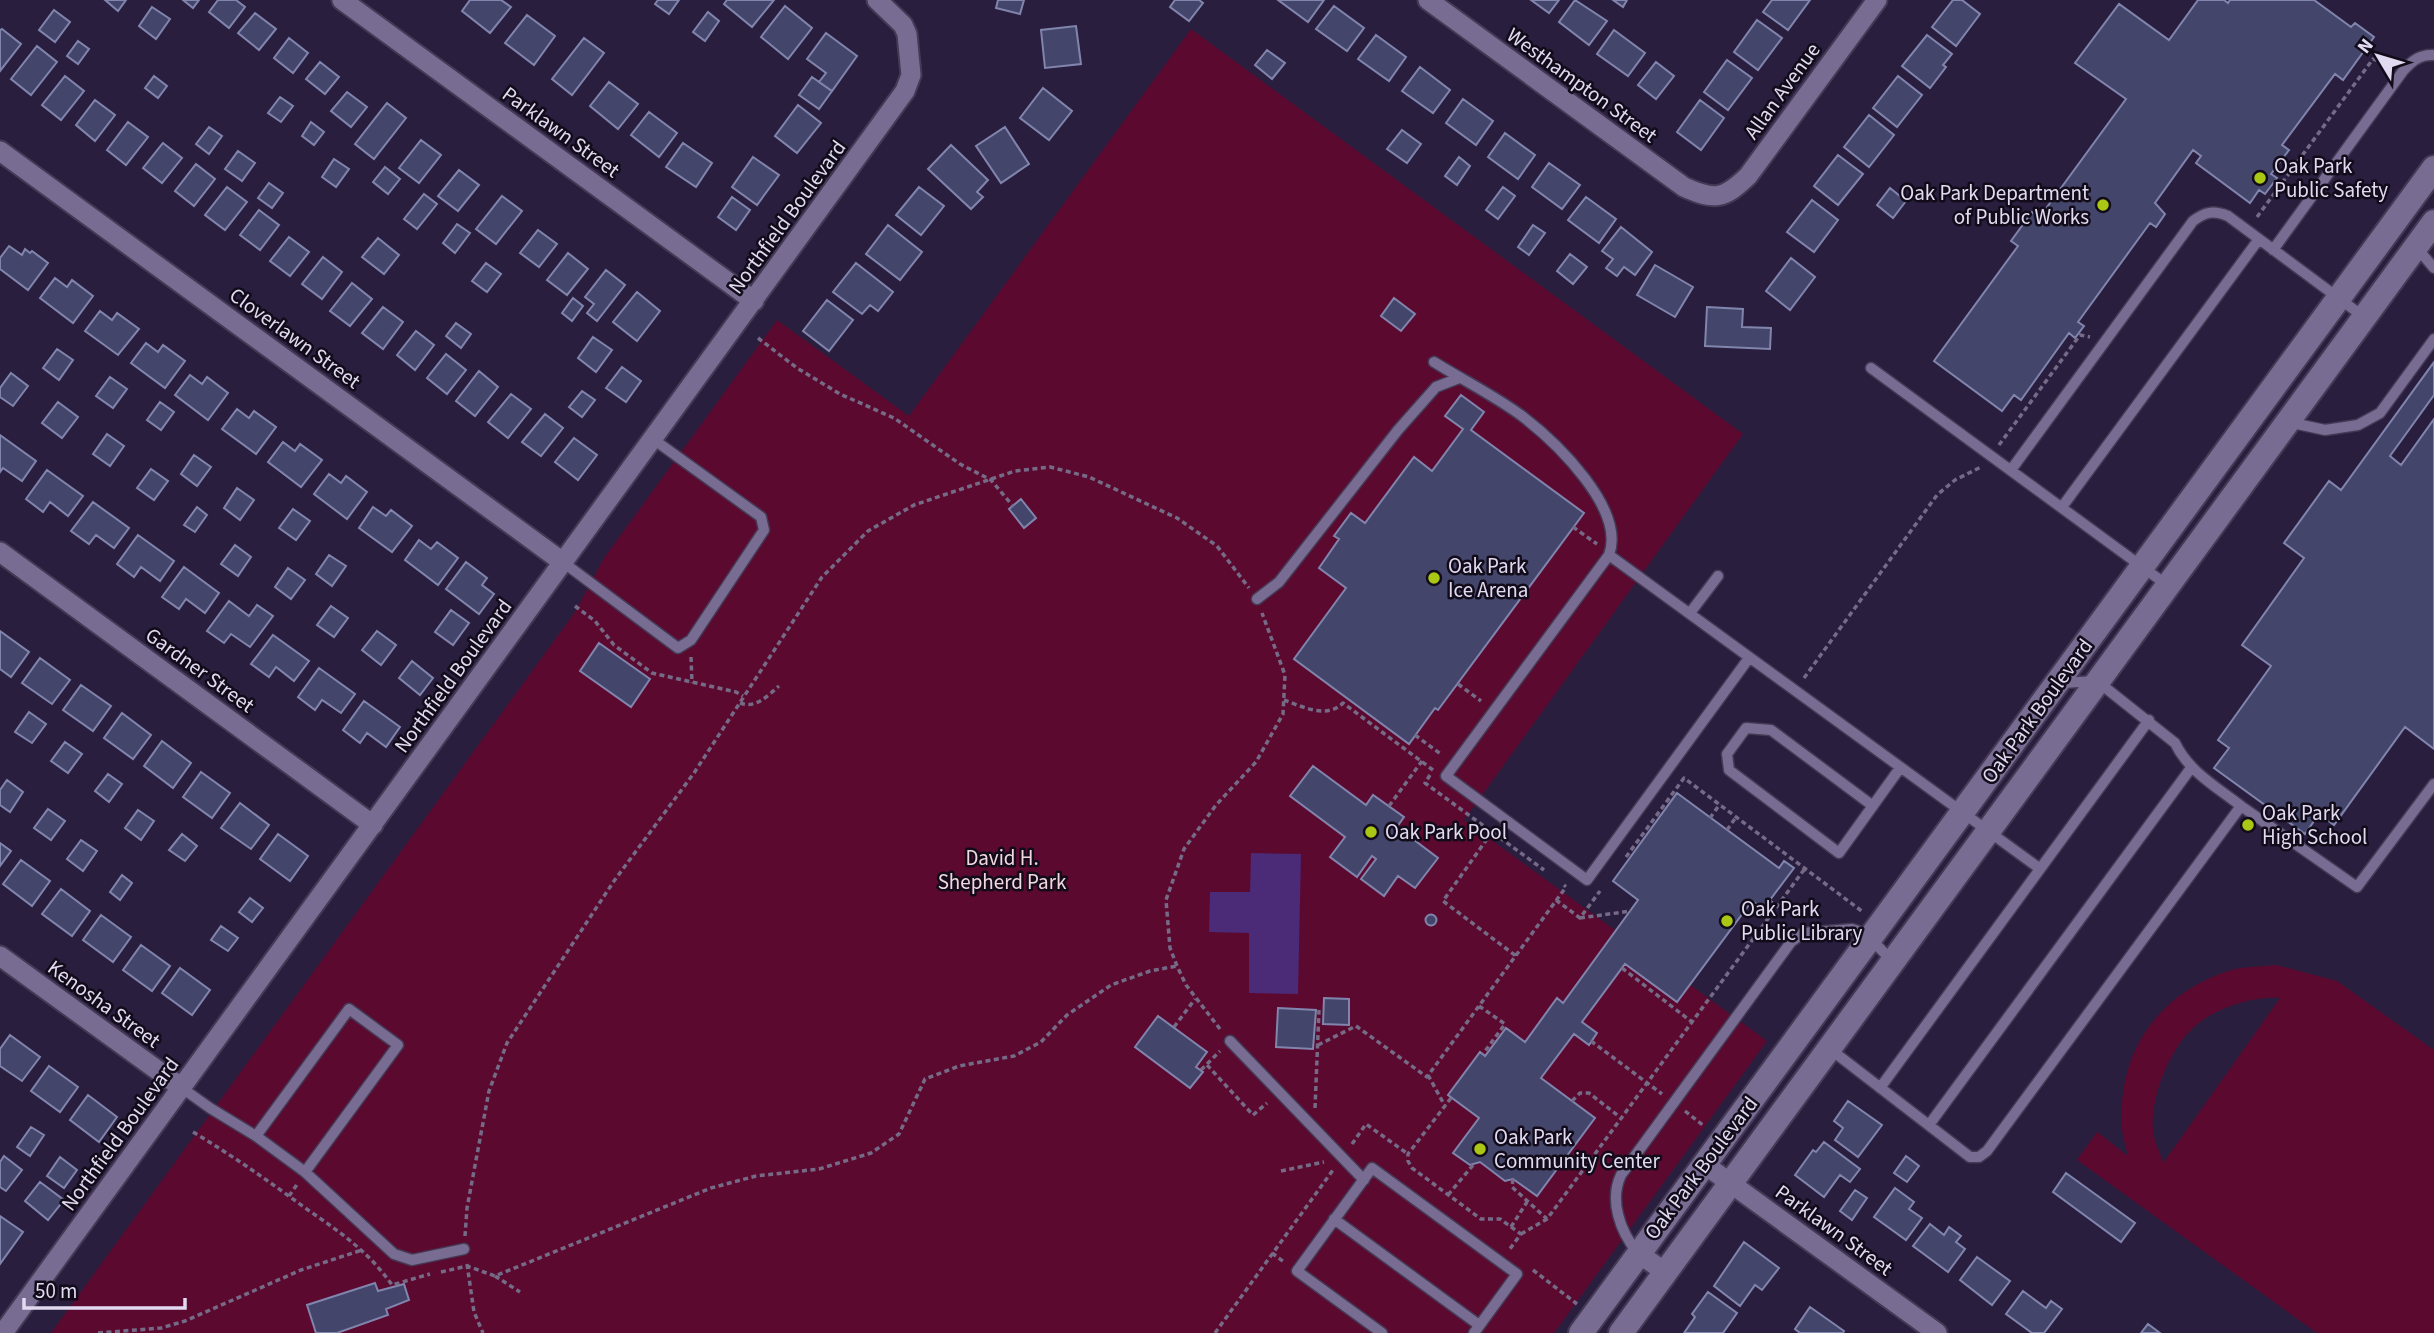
<svg xmlns="http://www.w3.org/2000/svg" width="2434" height="1333" viewBox="0 0 2434 1333" font-family="'Source Sans 3',sans-serif">
  <style>
    .green { fill: #5c0930; fill-rule: evenodd }
    .water { fill: #4b2a77 }
    .building { fill: #43466a; stroke: #8185ad; stroke-width: 2 }
    .lines { fill: none; stroke-linecap: round; stroke-linejoin: round }
    .service-casing { stroke: #443a55; stroke-width: 13 }
    .minor-casing { stroke: #443a55; stroke-width: 23 }
    .tertiary-casing { stroke: #443a55; stroke-width: 28 }
    .path { stroke: #756b87; stroke-width: 3.5; stroke-dasharray: 5 3.5; stroke-linecap: butt }
    .service { stroke: #796c92; stroke-width: 10 }
    .minor { stroke: #796c92; stroke-width: 19 }
    .tertiary { stroke: #796c92; stroke-width: 24 }
    .poi-dot { fill: #abc716; stroke: #110b1a; stroke-width: 2.5 }
    .labels { text-anchor: middle; stroke-width: 5; stroke-linejoin: round; paint-order: stroke }
    .street-label { font-size: 21px; fill: #e1daf0; stroke: #110b1a }
    .poi-label { font-size: 21px; fill: #e1daf0; stroke: #110b1a; text-anchor: start }
    .park-label { font-size: 21px; fill: #f2d7df; stroke: #110b1a }
  </style>
  <rect width="100%" height="100%" fill="#2a1e3e"/>
  <path class="green" d="M1191,29L1743,434L1464,820L1767,1041L1554,1333H51L575,612L604,558L777,320L909,416Z
    M2276,965L2337,981L2434,1050V1333H2317L2077,1160L2097,1132L2128,1156C2126,1147 2123,1138 2122,1129C2117,1054 2156,995 2228,971C2242,966 2261,967 2276,965ZM2280,998L2164,1162H2163C2160,1153 2154,1141 2153,1131C2150,1099 2168,1053 2190,1031C2210,1009 2252,996 2280,998Z"/>
  <path class="water" d="M1251,853L1301,854L1298,994L1249,993V933L1209,932L1210,892H1250Z"/>
  <path class="building" d="M105,0H126L118,11Z
    M183,0H199L193,8Z
    M218,0H236L245,7L229,28L209,12Z
    M470,0H501L511,7L490,33L462,11Z
    M658,0H679L669,14L655,4Z
    M727,0H774L752,27L724,4Z
    M998,0H1024L1020,14L996,8Z
    M1175,0H1199L1203,3L1189,21L1170,7Z
    M1278,0H1324L1308,22Z
    M1531,0H1559L1549,13Z
    M1575,0L1607,21L1589,45L1559,22Z
    M1613,0H1627L1623,7Z
    M1772,0H1810L1788,30L1763,12Z
    M1953,0H1962L1980,14L1956,46L1932,27Z
    M2198,0H2224L2228,3L2230,0H2314L2351,27L2355,23L2374,37L2343,80L2335,74L2282,145L2289,150L2271,174L2277,178L2265,194L2259,190L2250,203L2196,163L2201,156L2193,150L2155,203L2165,214L2156,227L2150,223L2078,322L2084,326L2075,338L2069,333L2021,400L2014,395L2002,411L1934,361L2018,246L2011,241L2032,212L2039,218L2126,99L2075,63L2119,4L2169,40Z
    M785,6L812,28L788,59L761,37Z
    M1334,6L1364,28L1347,51L1316,29Z
    M152,7L170,19L156,39L139,26Z
    M54,10L70,22L55,42L39,30Z
    M708,12L719,21L705,41L693,32Z
    M255,13L276,29L259,50L238,33Z
    M527,15L555,36L534,65L505,43Z
    M1757,20L1782,38L1758,70L1734,52Z
    M1076,26L1081,64L1045,68L1041,30Z
    M2,29L21,44L0,71V30Z
    M1614,30L1645,53L1628,76L1597,54Z
    M826,33L857,56L832,91L819,82L826,73L807,59Z
    M1376,35L1406,57L1389,81L1358,59Z
    M1927,35L1952,54L1943,65L1946,67L1930,88L1902,66Z
    M289,38L308,53L293,73L274,58Z
    M584,38L604,53L572,95L552,79Z
    M78,41L89,49L78,64L67,56Z
    M37,46L57,62L31,95L11,79Z
    M1267,50L1285,63L1272,79L1255,65Z
    M1727,60L1752,78L1728,110L1704,92Z
    M320,62L339,77L325,94L306,79Z
    M1656,62L1674,76L1656,99L1638,85Z
    M1420,67L1450,90L1433,113L1402,91Z
    M65,76L84,91L61,120L42,105Z
    M154,76L167,86L158,98L145,88Z
    M1898,76L1922,95L1897,127L1873,108Z
    M812,77L832,91L819,109L799,95Z
    M609,82L638,104L618,129L590,106Z
    M1043,88L1072,111L1049,140L1020,118Z
    M347,92L367,107L351,127L331,111Z
    M280,97L293,106L281,122L268,113Z
    M1463,99L1493,121L1476,145L1446,123Z
    M95,100L115,115L95,141L76,125Z
    M1700,100L1724,118L1701,150L1677,132Z
    M387,103L406,118L374,159L355,144Z
    M798,105L821,123L797,153L775,136Z
    M649,112L677,133L659,157L631,135Z
    M1869,115L1894,135L1869,167L1844,147Z
    M128,122L148,137L126,165L107,150Z
    M311,122L324,132L314,145L302,136Z
    M209,127L222,136L209,154L196,144Z
    M1005,127L1029,164L1001,183L976,146Z
    M1402,130L1421,144L1407,163L1387,149Z
    M1505,133L1535,155L1518,179L1488,157Z
    M421,140L441,155L419,183L399,168Z
    M163,143L182,158L162,183L143,168Z
    M683,143L712,163L696,187L666,167Z
    M951,145L988,180L977,192L983,197L971,209L928,169Z
    M238,151L255,163L242,181L225,169Z
    M1838,155L1863,174L1838,205L1814,186Z
    M753,157L779,175L757,205L732,187Z
    M1459,157L1470,166L1457,185L1445,176Z
    M334,159L349,169L336,187L322,177Z
    M1549,163L1580,185L1562,209L1532,187Z
    M196,164L215,179L194,206L175,191Z
    M385,167L400,179L388,194L373,182Z
    M459,170L479,185L458,211L438,196Z
    M269,183L283,193L272,208L258,198Z
    M227,187L247,202L225,230L205,215Z
    M919,187L944,206L921,235L896,215Z
    M1503,187L1515,196L1498,219L1486,210Z
    M1890,188L1906,201L1893,218L1877,205Z
    M424,194L437,204L417,229L404,219Z
    M502,196L522,211L496,244L476,229Z
    M732,197L750,210L736,230L718,217Z
    M1586,197L1616,219L1599,243L1568,220Z
    M1812,200L1838,220L1814,252L1787,232Z
    M259,210L279,225L260,250L240,235Z
    M457,224L470,233L455,253L443,243Z
    M888,225L922,252L900,280L866,254Z
    M1533,225L1545,233L1529,255L1518,247Z
    M1621,227L1652,252L1635,275L1624,267L1617,276L1606,268L1613,259L1602,251Z
    M538,230L557,244L539,267L520,253Z
    M289,237L309,252L290,276L270,261Z
    M378,238L399,255L384,274L362,257Z
    M9,246L22,255L25,249L30,253L32,251L48,263L28,290L0,269V258Z
    M568,253L588,269L567,295L547,280Z
    M1570,254L1587,267L1573,284L1557,271Z
    M323,257L342,272L322,299L302,284Z
    M1791,258L1815,277L1790,310L1766,291Z
    M486,263L501,274L487,292L472,281Z
    M856,263L893,292L878,311L870,305L862,314L833,292Z
    M1655,265L1693,287L1675,317L1637,295Z
    M606,270L625,285L597,321L587,313L594,304L585,297Z
    M55,278L67,287L72,280L93,296L73,323L40,298Z
    M352,283L372,299L350,326L330,311Z
    M637,292L660,311L637,341L613,322Z
    M573,298L583,306L572,321L562,313Z
    M1394,298L1415,314L1401,331L1381,316Z
    M827,300L853,320L829,351L803,331Z
    M383,307L403,322L383,349L362,333Z
    M1707,307L1743,309L1742,327L1771,328L1770,349L1705,346Z
    M100,311L112,320L117,313L139,329L118,355L85,331Z
    M456,323L471,334L461,348L446,336Z
    M416,331L434,345L415,370L397,355Z
    M593,337L612,350L596,372L578,358Z
    M146,343L158,352L163,345L185,361L165,388L131,363Z
    M57,349L73,360L59,380L43,368Z
    M446,354L466,370L447,394L427,378Z
    M2434,362V395L2390,456L2401,465L2434,419V749L2405,727L2334,825L2319,814L2305,834L2214,768L2229,748L2218,740L2271,666L2242,645L2304,558L2284,543L2329,481L2341,490Z
    M622,367L641,381L626,402L606,388Z
    M479,371L498,387L475,416L456,401Z
    M11,373L28,386L13,406L0,397V388Z
    M190,375L202,384L207,377L228,393L208,420L175,395Z
    M110,377L127,389L113,408L96,396Z
    M582,391L595,400L582,417L569,407Z
    M511,394L531,409L508,438L488,422Z
    M1461,395L1484,412L1471,430L1584,513L1438,710L1435,708L1409,744L1294,659L1346,588L1319,568L1339,539L1334,536L1351,513L1365,523L1414,457L1432,471L1463,429L1445,416Z
    M58,402L78,417L62,438L42,423Z
    M160,402L174,412L161,430L147,420Z
    M237,409L249,418L254,411L276,427L256,454L222,429Z
    M545,414L563,428L541,456L522,442Z
    M107,434L124,446L110,466L93,454Z
    M0,435L36,461L22,481L3,468L0,472Z
    M574,438L597,455L578,480L555,462Z
    M283,442L295,451L300,444L322,460L301,487L268,462Z
    M194,455L211,467L197,486L181,474Z
    M151,469L168,481L154,500L137,488Z
    M47,470L83,496L68,516L50,502L43,512L26,499Z
    M329,474L341,483L346,476L367,492L347,519L314,494Z
    M237,488L254,500L240,520L224,508Z
    M1021,499L1036,518L1024,528L1009,509Z
    M93,502L129,528L114,548L96,535L89,544L71,531Z
    M197,507L207,515L195,532L184,525Z
    M373,507L386,516L391,510L412,526L392,552L359,528Z
    M293,509L310,521L296,540L279,528Z
    M138,535L174,561L160,581L141,567L134,577L117,564Z
    M419,540L431,549L437,542L458,558L438,585L405,560Z
    M235,545L251,557L238,576L221,564Z
    M329,555L346,566L332,586L316,574Z
    M466,562L487,578L482,585L494,594L479,614L446,589Z
    M184,567L219,593L205,613L186,599L179,609L162,597Z
    M288,568L305,580L291,599L275,587Z
    M229,601L249,616L257,605L273,616L250,647L231,634L224,643L207,631Z
    M331,606L348,618L334,637L317,625Z
    M451,610L469,623L453,645L435,632Z
    M0,631L29,652L11,677L0,669Z
    M377,631L396,645L381,665L362,650Z
    M273,635L309,661L294,681L276,667L269,677L251,664Z
    M599,643L650,679L631,707L580,671Z
    M40,658L70,680L52,704L22,683Z
    M412,661L433,678L420,695L399,678Z
    M319,668L355,694L341,713L322,700L315,710L298,697Z
    M81,685L111,706L93,731L63,710Z
    M364,701L400,727L386,747L367,733L360,743L343,730Z
    M29,712L46,724L32,743L15,732Z
    M122,713L151,735L133,759L104,738Z
    M162,741L191,763L173,788L144,766Z
    M65,742L82,754L68,773L51,761Z
    M1313,766L1366,805L1373,795L1404,817L1397,827L1438,858L1415,888L1398,876L1384,896L1361,879L1376,859L1372,856L1357,877L1330,857L1345,837L1290,796Z
    M201,772L230,793L212,818L183,797Z
    M108,774L122,784L109,802L95,791Z
    M7,780L23,792L10,812L0,805V790Z
    M1677,793L1779,868L1784,861L1794,868L1770,900L1772,902L1766,911L1752,901L1677,1002L1625,964L1582,1022L1597,1033L1589,1045L1574,1034L1541,1078L1595,1118L1537,1196L1513,1179L1505,1181L1480,1162L1470,1165L1453,1153L1479,1118L1448,1095L1480,1052L1485,1056L1506,1028L1525,1042L1557,998L1563,1003L1638,900L1613,881Z
    M240,803L269,825L251,849L221,828Z
    M48,809L65,821L51,840L34,828Z
    M138,810L154,821L141,840L125,828Z
    M182,834L197,846L185,861L169,850Z
    M278,834L308,856L290,881L260,859Z
    M81,840L97,851L83,871L67,859Z
    M0,843L11,851L0,866Z
    M21,860L50,881L32,906L3,884Z
    M122,875L132,883L120,900L110,892Z
    M61,889L90,911L72,936L42,914Z
    M250,898L263,908L252,922L239,912Z
    M1425.5 920a5.5 5.5 0 1 1 11 0a5.5 5.5 0 1 1-11 0Z
    M101,915L131,937L113,962L83,940Z
    M221,926L238,938L228,951L211,940Z
    M141,945L170,966L152,991L123,970Z
    M180,968L210,990L192,1015L162,993Z
    M1324,998L1349,999V1025L1323,1024Z
    M1278,1008L1316,1010L1313,1049L1276,1047Z
    M1158,1016L1207,1052L1196,1067L1203,1072L1190,1088L1135,1047Z
    M10,1035L40,1057L22,1081L0,1066V1049Z
    M49,1066L78,1087L60,1112L31,1091Z
    M88,1095L117,1117L99,1142L70,1120Z
    M1848,1101L1882,1125L1858,1157L1835,1140L1843,1128L1834,1121Z
    M31,1127L44,1135L30,1156L17,1147Z
    M1824,1142L1860,1169L1850,1182L1840,1175L1824,1197L1795,1175L1813,1150L1816,1152Z
    M4,1156L22,1170L6,1191L0,1187V1162Z
    M1906,1156L1919,1166L1907,1182L1894,1173Z
    M60,1157L77,1170L64,1188L47,1176Z
    M2066,1173L2135,1223L2121,1242L2053,1192Z
    M40,1182L64,1200L48,1220L25,1201Z
    M1895,1188L1914,1202L1909,1209L1922,1218L1906,1240L1874,1217Z
    M1855,1190L1867,1198L1852,1220L1840,1211Z
    M0,1216L23,1232L0,1264Z
    M1930,1224L1944,1235L1949,1227L1961,1236L1956,1242L1965,1249L1948,1272L1913,1246Z
    M1744,1242L1779,1268L1762,1290L1755,1285L1740,1306L1714,1286Z
    M1977,1257L2010,1281L1992,1305L1960,1280Z
    M375,1283L378,1291L404,1284L409,1300L386,1309L388,1315L337,1333H316L307,1305Z
    M2023,1291L2046,1308L2051,1301L2062,1309L2044,1333H2032L2006,1314Z
    M1708,1292L1737,1313L1723,1333H1684L1695,1317L1692,1314Z
    M1810,1307L1844,1331L1843,1333H1800L1795,1329Z
    M2148,1324L2160,1333H2141Z"/>
  <g class="lines">
    <defs>
      <path id="service" d="M2416,247L2434,268
        M2273,250L2403,71C2412,61 2420,54 2434,55
        M1434,362C1463,380 1495,396 1522,416C1556,442 1626,509 1609,555
        M1871,368L2167,585
        M2288,422L2325,430L2358,425L2380,413L2434,339
        M2011,470L2193,221C2205,212 2213,210 2228,216L2364,317
        M2062,507L2259,239
        M564,563L678,648L691,640L764,530L761,517L653,439
        M1257,599L1279,582L1398,430L1436,387L1459,378
        M1690,613L1718,576
        M1749,658L1587,880L1446,776L1609,555L2039,868
        M1873,806L1771,730L1746,728L1727,754L1729,770L1839,853L1900,768
        M2241,806L2357,887L2434,784
        M1230,1041L1364,1180
        M1830,1049L1970,1157H1979L1987,1151L2241,806C2217,787 2189,772 2175,743L2097,681L2061,683
        M182,1088L210,1108L256,1136L349,1009L398,1045L305,1172L256,1136
        M1880,1088L2149,720
        M1929,1125L2191,768
        M305,1172L394,1254L412,1260L464,1249
        M1334,1219L1479,1325
        M1637,1252C1620,1231 1609,1200 1621,1175L1791,942L1803,933L1852,929L1861,932L1871,939L1892,961
        M1382,1333L1297,1271L1372,1168L1517,1274L1474,1333"/>
      <path id="minor" d="M342,0L754,301
        M1428,0L1684,187C1715,201 1724,199 1748,176L1877,0
        M0,151L564,563
        M0,552L373,825
        M0,956L182,1088
        M1704,1164L1937,1333
        M1638,1253L1665,1272
        M3,1333L905,91L911,75L907,34L903,25L877,0"/>
      <path id="tertiary" d="M1581,1333L2434,168
        M1621,1333L2434,222"/>
    </defs>
    <use href="#service" class="service-casing"/>
    <use href="#minor" class="minor-casing"/>
    <use href="#tertiary" class="tertiary-casing"/>
    <path class="path" d="M2257,217L2373,59L2388,65
      M758,338L797,368L840,394L894,418L960,464L991,480L1013,506
      M1999,445L2080,335L2090,337
      M1573,527L1597,544
      M575,606L595,621L614,645L652,673L736,692L743,696
      M691,657L692,683
      M1804,678L1937,495L1955,480L1981,467
      M1458,684L1481,701
      M1284,700C1303,707 1327,719 1343,703L1433,770
      M740,703C756,709 767,696 779,686
      M1415,735L1442,755
      M1430,775L1425,783L1544,870
      M1389,806L1422,761
      M1710,818L1720,804
      M1727,830L1736,817
      M1492,832L1443,901L1516,956
      M1626,857L1684,778L1863,912
      M1556,900L1580,918L1600,891
      M1580,918L1631,911
      M1622,968L1692,1022
      M1479,1006L1505,1024L1483,1054
      M1174,1027L1195,999
      M1220,1029L1186,985L1177,966L1170,948L1166,900L1184,849L1216,805L1256,762L1283,714L1285,675L1262,613
      M1591,1041L1662,1094
      M1318,1045L1356,1026L1427,1077L1566,887L1564,885
      M1207,1065L1253,1115L1267,1103
      M1201,1070L1220,1051
      M1428,1075L1445,1106
      M1451,1098L1408,1154V1161L1412,1168L1481,1219H1500L1521,1234L1509,1250
      M1572,1101L1580,1093H1589L1621,1118
      M1315,1108L1319,1010
      M1685,1111L1704,1126
      M193,1132C233,1156 270,1182 308,1210C340,1232 369,1252 392,1285L430,1274
      M1352,1144L1366,1124L1408,1154
      M1281,1171L1324,1162
      M1513,1179L1512,1187L1547,1219
      M1448,1195L1474,1164
      M289,1196L298,1183
      M1511,1227L1527,1202
      M1521,1234L1547,1219L1806,867
      M465,1236L467,1208L489,1091L507,1043L614,881L694,773L822,577L868,531L914,505L1015,471L1050,467L1089,477L1177,518L1217,546L1249,588
      M1272,1253L1284,1262
      M467,1264L474,1312L483,1333
      M1533,1270L1577,1304
      M441,1272L467,1266L495,1276L711,1188L756,1176L819,1169L871,1153L899,1134L925,1079L959,1066L1014,1056L1041,1042L1067,1015L1111,985L1150,971L1177,966
      M495,1276L520,1292
      M98,1333L161,1328L185,1321L301,1270L362,1250
      M1215,1333L1333,1170"/>
    <use href="#service" class="service"/>
    <use href="#minor" class="minor"/>
    <use href="#tertiary" class="tertiary"/>
  </g>
  <g class="poi-dot">
    <circle cx="2260" cy="178" r="7"/>
    <circle cx="2103" cy="205" r="7"/>
    <circle cx="1434" cy="578" r="7"/>
    <circle cx="2248" cy="825" r="7"/>
    <circle cx="1371" cy="832" r="7"/>
    <circle cx="1727" cy="921" r="7"/>
    <circle cx="1480" cy="1149" r="7"/>
  </g>
  <g class="labels">
    <g class="street-label">
      <text transform="translate(1582 85) rotate(36)" y="7">Westhampton Street</text>
      <text transform="translate(1782 91) rotate(-54)" y="7">Allan Avenue</text>
      <text transform="translate(561 132) rotate(36)" y="7">Parklawn Street</text>
      <text transform="translate(787 217) rotate(-54)" y="7">Northfield Boulevard</text>
      <text transform="translate(295 338) rotate(36)" y="7">Cloverlawn Street</text>
      <text transform="translate(200 670) rotate(36)" y="7">Gardner Street</text>
      <text transform="translate(453 676) rotate(-54)" y="7">Northfield Boulevard</text>
      <text transform="translate(2037 711) rotate(-54)" y="7">Oak Park Boulevard</text>
      <text transform="translate(104 1004) rotate(36)" y="7">Kenosha Street</text>
      <text transform="translate(120 1134) rotate(-54)" y="7">Northfield Boulevard</text>
      <text transform="translate(1701 1168) rotate(-53)" y="7">Oak Park Boulevard</text>
      <text transform="translate(1834 1230) rotate(36)" y="7">Parklawn Street</text>
    </g>
    <g class="poi-label">
      <text x="2274" y="173">Oak Park<tspan x="2274" dy="24">Public Safety</tspan></text>
      <text x="2089" y="200" text-anchor="end">Oak Park Department<tspan x="2089" dy="24">of Public Works</tspan></text>
      <text x="1448" y="573">Oak Park<tspan x="1448" dy="24">Ice Arena</tspan></text>
      <text x="2262" y="820">Oak Park<tspan x="2262" dy="24">High School</tspan></text>
      <text x="1385" y="839">Oak Park Pool</text>
      <text x="1741" y="916">Oak Park<tspan x="1741" dy="24">Public Library</tspan></text>
      <text x="1494" y="1144">Oak Park<tspan x="1494" dy="24">Community Center</tspan></text>
    </g>
    <g class="park-label">
      <text x="1002" y="865">David H.<tspan x="1002" dy="24">Shepherd Park</tspan></text>
    </g>
  </g>
  <g transform="translate(2378 56) rotate(308)" stroke="#110b1a" stroke-width="5" paint-order="stroke">
  <path d="M0-5L12 26L0 18L-12 26Z" fill="#e1daf0"/>
  <text y="-10" font-size="19" font-weight="bold" text-anchor="middle" fill="#e1daf0">N</text>
  </g>
  <path d="M24 1298v10h161v-10" fill="none" stroke="#e1daf0" stroke-width="3.5"/>
  <text x="35" y="1298" font-size="21" fill="#e1daf0" stroke="#110b1a" stroke-width="5" paint-order="stroke">50 m</text>
</svg>
